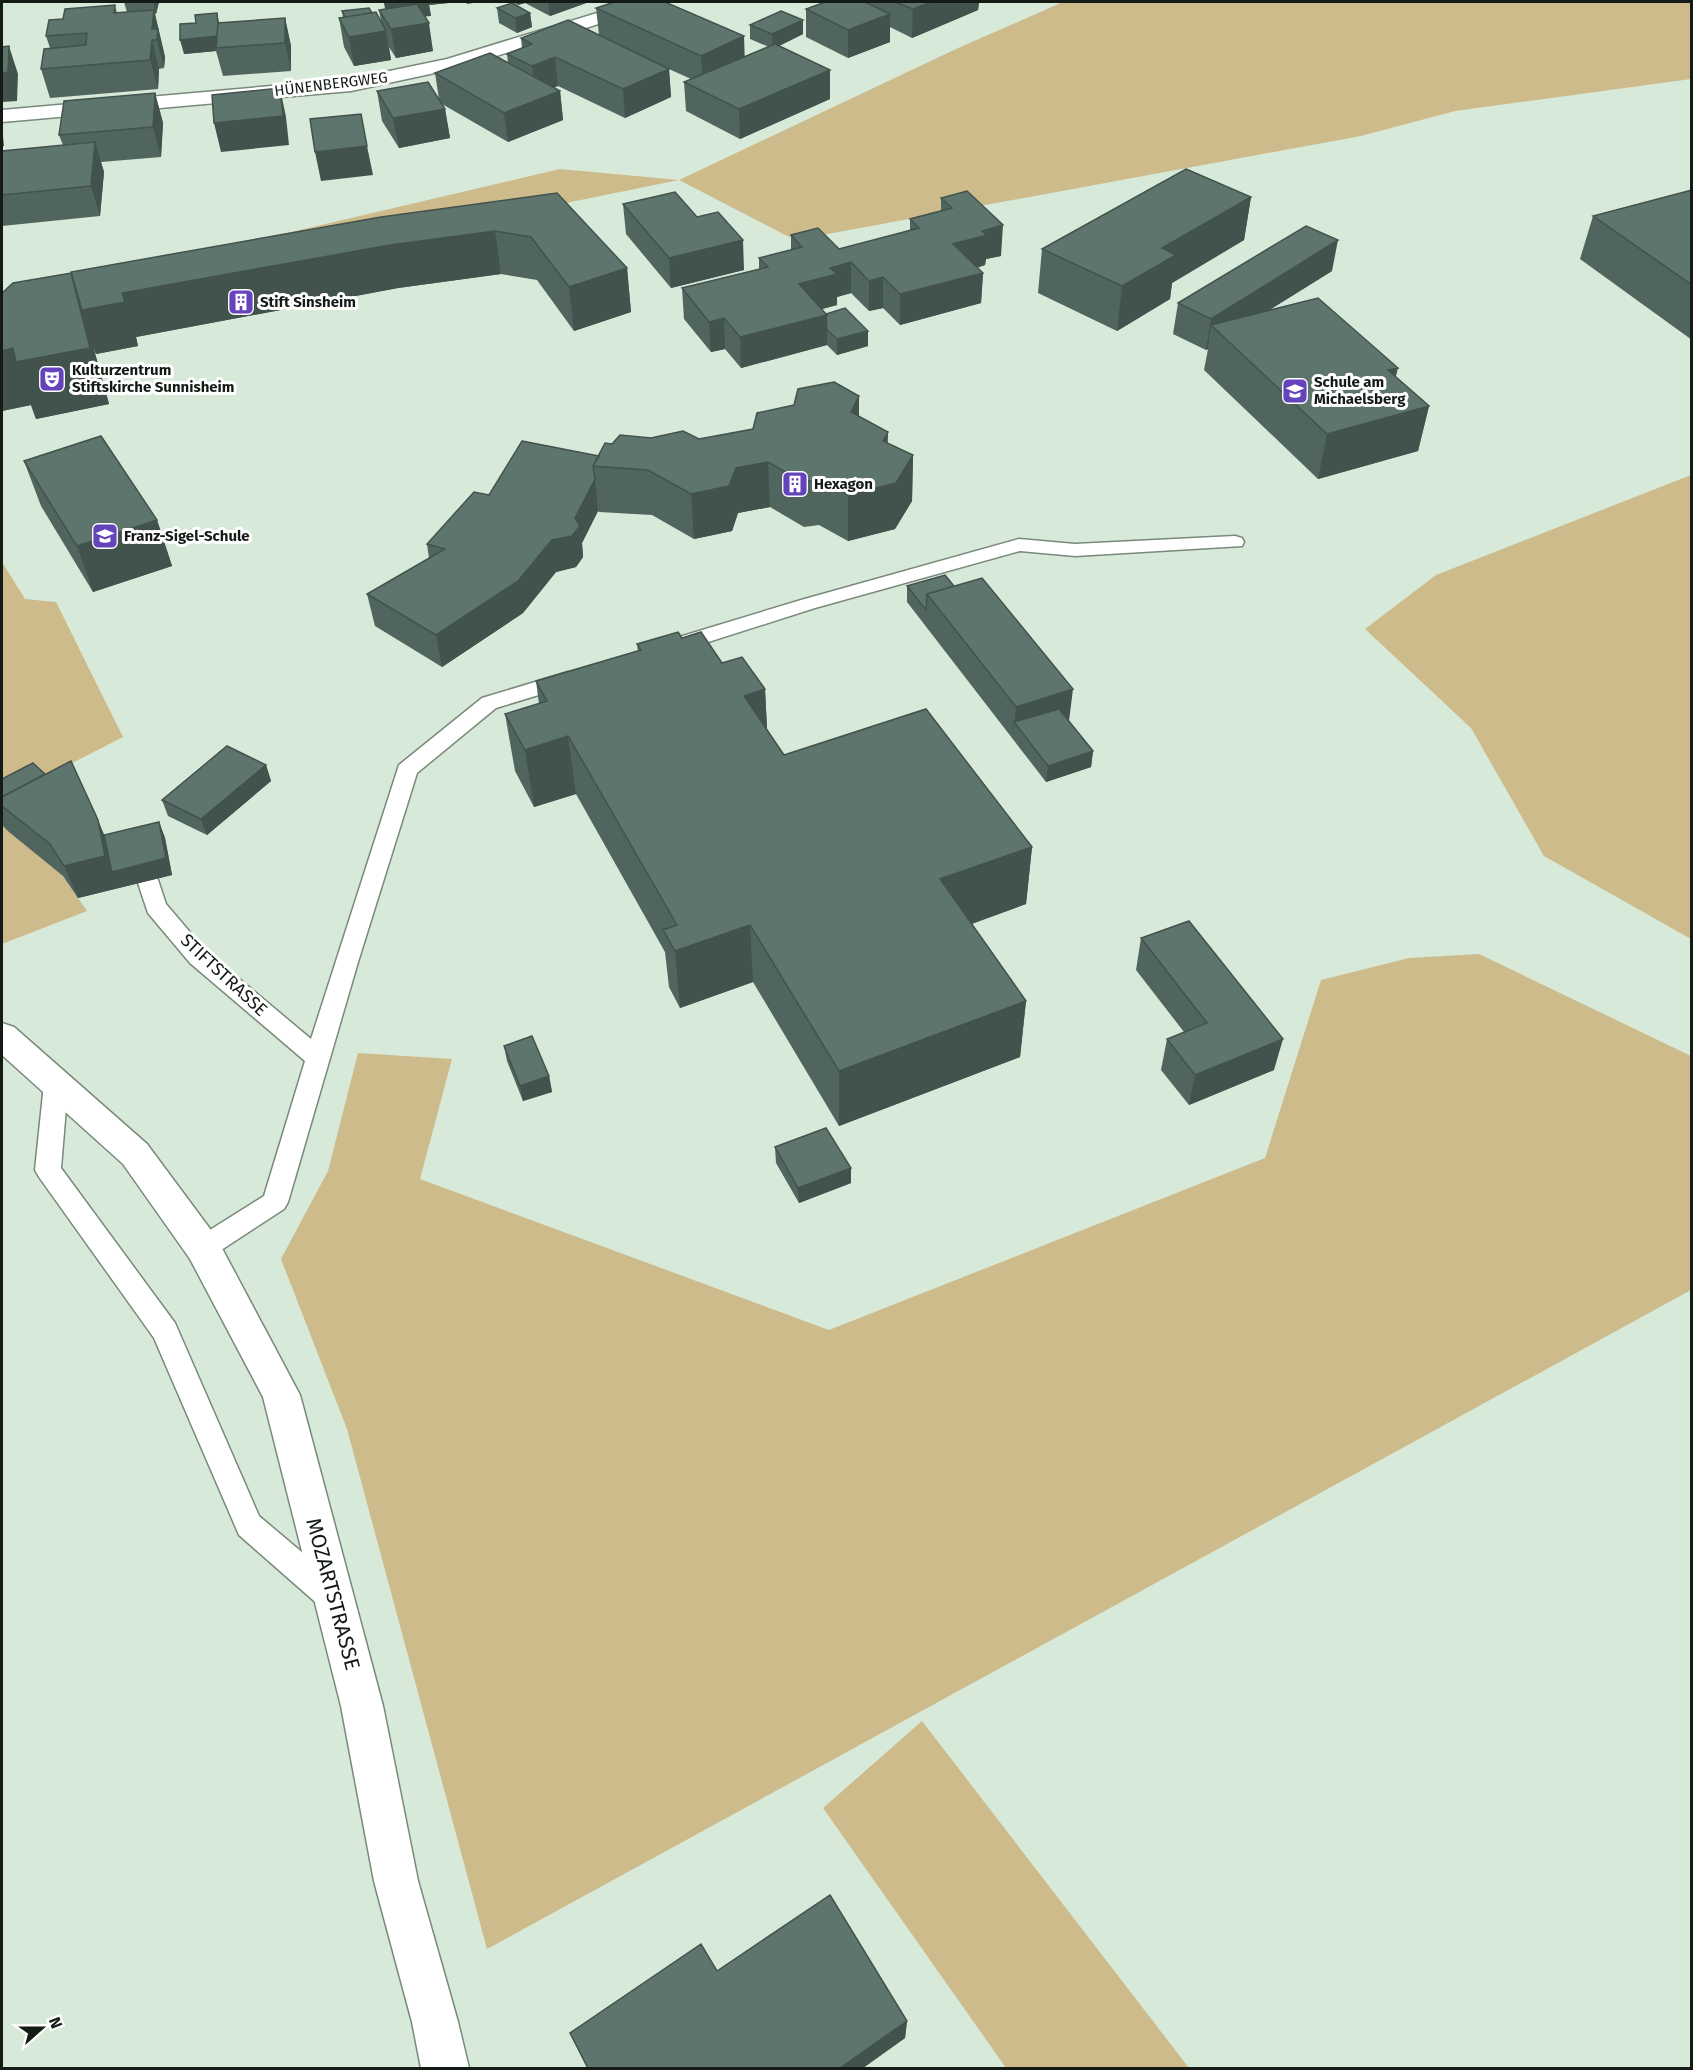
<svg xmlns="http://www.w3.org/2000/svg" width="1693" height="2070" viewBox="0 0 1693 2070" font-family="'Fira Sans',sans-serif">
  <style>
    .green { fill: #cebb8c }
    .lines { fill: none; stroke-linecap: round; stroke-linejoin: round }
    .lane-casing { stroke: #79897a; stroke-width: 3 }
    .street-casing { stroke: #79897a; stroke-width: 3 }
    .lane { fill: #fff; fill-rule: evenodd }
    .street { fill: #fff; fill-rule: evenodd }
    .wall { fill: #51655f }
    .shaded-wall { fill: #42524d }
    .building { fill: #5e756e; stroke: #42524d; stroke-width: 1.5 }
    .labels { text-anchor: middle; stroke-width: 6; stroke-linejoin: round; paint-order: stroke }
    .far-street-label { font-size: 15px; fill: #141b15; stroke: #fff }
    .far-poi-label { font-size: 15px; font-weight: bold; fill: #141b15; stroke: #fff; text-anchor: start }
    .street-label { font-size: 18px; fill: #141b15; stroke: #fff }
    .near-street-label { font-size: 21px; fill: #141b15; stroke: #fff }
  </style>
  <rect width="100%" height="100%" fill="#d7e9d8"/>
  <path class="green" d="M1063,2H1691V79L1455,111L1361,136L795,240L679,180L2,318V300L560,169L679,180L956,49Z
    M1691,475V939L1544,856L1471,728L1365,629L1436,575Z
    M2,562L25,599L56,602L123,737L2,799Z
    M2,825L63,876L87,911L2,944Z
    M1479,954L1691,1056V1290L487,1949L347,1429L281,1259L328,1171L358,1053L452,1059L420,1179L829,1330L1265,1158L1321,980L1409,958Z
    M922,1721L1189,2068H1006L823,1808Z"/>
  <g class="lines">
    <defs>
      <path id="lane" d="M1235,536L1242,538L1244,542L1242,546L1075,556L1020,551L815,608L680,651L673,652L666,651L663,646L666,641L801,600L1019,539L1075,544Z
        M568,672L575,674L578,679L575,684L496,708L417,773L358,962L288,1202L284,1209L212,1256L203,1259L194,1256L190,1248L194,1240L264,1196L305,1061L190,963L148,913L137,880L140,874L148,872L156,874L166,904L206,951L311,1039L399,765L482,698Z
        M56,1074L65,1077L68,1084L61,1168L175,1323L259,1516L343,1587L347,1597L343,1607L332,1611L321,1607L239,1535L154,1338L39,1177L35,1170L44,1084L47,1077Z"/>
      <path id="street" d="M633,2H659L656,6L458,68L351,91L2,122V110L351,79L447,59Z
        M2,1023L14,1027L147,1144L216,1237L300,1395L383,1706L418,1881L458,2022L469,2068H421L412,2022L374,1881L341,1706L263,1397L190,1259L123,1164L2,1055Z"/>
    </defs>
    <use href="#lane" class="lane-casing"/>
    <use href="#street" class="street-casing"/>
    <use href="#lane" class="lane"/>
    <use href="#street" class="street"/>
  </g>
  <path class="wall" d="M124,2H159L156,14H155L165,57L164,68L159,69L158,89L50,98L41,69L50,48L46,36L63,19L115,5L117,13L127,12Z
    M384,2H458L429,5L431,16H425L433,51L396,58L389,47L391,60L354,66L344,47L339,18H343L342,11L372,13L381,21L379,10L385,9Z
    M512,2H589L550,16L525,3L518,5Z
    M825,2H979L978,10L912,38L890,27V42L848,58L806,37V9Z
    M497,8L530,13L532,27L517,33L499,23Z
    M596,8L744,36V57L769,47L750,39V25L803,34L779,46L830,70V99L740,139L686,111L684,82L691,79L669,69L671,97L625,118L558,86L554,87L560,91L563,120L508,142L442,104L445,109L450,138L399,148L382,121L377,91L439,99L435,73L508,63L507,54L522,48L521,38L599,35Z
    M285,18L291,46V71L223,76L216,51L184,54L219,23Z
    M155,93L163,123L161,157L101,162L104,172L100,216L2,226V151L63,145L59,135Z
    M1692,190V340L1580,259L1593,216Z
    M557,193L627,268L631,312L574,331L537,280L501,274L398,288L136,337L138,346L96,354L93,346L109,404L36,419L31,405L2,411V293L71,273L76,290Z
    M1251,197L1244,240L1172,283L1170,299L1117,331L1038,293L1042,249Z
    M941,198L1001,256L986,259L985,265L977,268L983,273L981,303L900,325L883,308L869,311L851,293L837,297V305L822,309L826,314L868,331V346L837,355L827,345L741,368L725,349L711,352L684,319L682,288L759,269V258L791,250V235L839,249L910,231V219L941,211Z
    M623,204L744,270L671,288L626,234Z
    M1332,271L1267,311L1396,377L1429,406L1418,451L1318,479L1204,370L1208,349L1206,350L1173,334L1178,303Z
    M859,417L888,443L913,455L912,501L895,529L848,541L819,525L804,527L770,507L738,513L732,531L694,539L652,515L599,512L598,511L582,543L583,557L576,567L556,572L523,613L442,667L375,626L367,594L429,558L427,544L489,495L599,456L612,444L651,438L699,439Z
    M24,461L157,520L172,566L93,592L41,506Z
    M907,586H954L1069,721L1093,751L1091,767L1046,782L907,602Z
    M682,638L765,689L767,729L784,755L1032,847L1026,904L972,924L1026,1001L1020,1057L839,1126L753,982L680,1008L669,987L665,952L576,794L534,807L515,771L505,714L539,704L536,681L638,651L637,644Z
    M266,765L271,781L207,835L168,816L162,800Z
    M2,779L104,835L159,822L165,838L172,875L78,898L63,876L9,832L2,825Z
    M1141,938L1274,1070L1189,1105L1161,1070L1167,1039L1184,1032L1136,970Z
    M504,1046L549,1076L552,1092L523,1101L507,1061Z
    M775,1147L851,1168V1183L799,1203L776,1163Z
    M717,1971L907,2021L905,2038L863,2068H587L570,2033Z"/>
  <path class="shaded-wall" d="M153,2H159L156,14Z
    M384,2H458L429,5L431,16L388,20Z
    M466,2H479L467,4Z
    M518,2H525V3L518,5Z
    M548,2H589L550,16Z
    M931,2H979L978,10L912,38L913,9Z
    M154,10L165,57L164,68L157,40L152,29Z
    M217,13L220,27L222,50L221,47L216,48V51L184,54L180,40Z
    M530,13L532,27L517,33L515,18Z
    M890,14V42L848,58V30Z
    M285,18L291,46V71L285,43Z
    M803,20V34L773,49L772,34Z
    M429,23L433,51L396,58L391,29Z
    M386,31L391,60L354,66L349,37Z
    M744,36L745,65L703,85L701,56Z
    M152,40L159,69L158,89L150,60Z
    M9,46L18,74L17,101L2,102V73Z
    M555,57L558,86L536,95L532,66Z
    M669,69L671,97L625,118L623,89Z
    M830,70V99L740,139L739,109Z
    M280,88L286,117L289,145L221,152L214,123Z
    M560,91L563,120L508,142L504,113Z
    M155,93L163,123L161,157L153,127Z
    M445,109L450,138L399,148L393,118Z
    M2,127L4,146H2Z
    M95,142L104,172L100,216L91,186Z
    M367,146L373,175L321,181L315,152Z
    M1251,197L1244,240L1172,283L1170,299L1117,331L1122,286L1162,248Z
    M1003,225L1001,256L986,259L985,265L951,274L953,244L982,231Z
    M495,231L501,274L398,288L136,337L138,346L96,354L93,346L109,404L36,419L31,405L2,411V335L71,273L83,310L122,293L390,245Z
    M743,240L744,270L671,288L669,258Z
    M1338,240L1332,271L1225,338L1211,325L1208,349L1206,350L1211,319Z
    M851,262V293L837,297V305L800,315L799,284L830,268Z
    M627,268L631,312L574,331L569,287Z
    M983,273L981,303L900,325V294Z
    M883,277V308L869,311V281Z
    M827,315V345L741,368L740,337Z
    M724,318L725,349L711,352L709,322Z
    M868,331V346L837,355V339Z
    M1398,368L1387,412L1388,370Z
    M859,396V441L851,412Z
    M1429,406L1418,451L1318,479L1327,434Z
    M888,432L887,477L883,441Z
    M913,455L912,501L895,529L848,541V495Z
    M768,462L770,507L738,513L732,531L694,539L691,494L736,468Z
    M595,479L598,511L582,543L583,557L576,567L556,572L523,613L442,667L436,635L552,540L575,518Z
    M157,520L172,566L93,592L77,546Z
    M765,689L768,747L744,696Z
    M1073,689L1069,721L1014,722L1013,739L1016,707Z
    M568,736L576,794L534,807L525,750Z
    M1093,751L1091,767L1046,782L1048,766Z
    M266,765L271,781L207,835L201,819Z
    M98,820L111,851L159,822L165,838L172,875L78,898L64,866Z
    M1032,847L1026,904L937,936L940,879Z
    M750,925L753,982L680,1008L675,951Z
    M1026,1001L1020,1057L839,1126V1071Z
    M1283,1039L1274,1070L1189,1105L1195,1075Z
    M549,1076L552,1092L523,1101L520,1086Z
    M851,1168V1183L799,1203L798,1188Z
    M907,2021L905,2038L863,2068H840Z"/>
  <path class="building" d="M614,2H665L744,36L701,56L596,8Z
    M825,2H865L890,14L848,30L806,9Z
    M895,2H931L913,9Z
    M512,3L530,13L515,18L497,8Z
    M417,4L429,23L391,29L379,10Z
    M115,5L114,13L154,10L152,29H158L157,40H152L150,60L41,69L44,49L86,45L87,33L46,36L49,20L63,19L65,9Z
    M369,8L372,13L345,17L342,11Z
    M781,11L803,20L772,34L750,25Z
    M376,12L386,31L349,37L339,18Z
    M217,13L218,25L217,36L180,40V24L196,23L195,15Z
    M285,18V43L216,48L218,23Z
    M568,20L669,69L623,89L555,57L532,66L507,54L532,44L521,38Z
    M775,44L830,70L739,109L684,82Z
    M9,46L8,72L2,73V47Z
    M490,53L560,91L504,113L435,73Z
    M428,82L445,109L393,118L377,91Z
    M280,88L283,116L214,123L212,95Z
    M155,93L153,127L59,135L64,101Z
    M361,114L367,146L315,152L310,119Z
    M95,142L91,186L2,195V151Z
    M1186,169L1251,197L1162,248L1176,255L1122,286L1042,249Z
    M1692,190V285L1593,216Z
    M967,191L1003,225L982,231L987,235L953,244L983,273L900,294L883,277L869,281L851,262L830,268L837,274L799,284L827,315L740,337L724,318L709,322L682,288L768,267L759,258L802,247L791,235L818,228L839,249L919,228L910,219L952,208L941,198Z
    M675,192L697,217L718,212L743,240L669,258L623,204Z
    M557,193L627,268L569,287L531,237L495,231L390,245L122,293L125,302L82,310L71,272L381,217Z
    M1306,226L1338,240L1211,319L1178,303Z
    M71,273L90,348L16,362L13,348L2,351V293L13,283Z
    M1318,298L1398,368L1388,370L1429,406L1327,434L1211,325Z
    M845,308L868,331L837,339L827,330L826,314Z
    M834,382L859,396L851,412L888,432L883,441L913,455L896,483L848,495L819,480L803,482L768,462L736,468L729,486L691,494L648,470L593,466L605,443L612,444L620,435L651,438L683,431L699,439L753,429L757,413L794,405L798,389Z
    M101,436L157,520L77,546L24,461Z
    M522,441L599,456L593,466L595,479L575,518L580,526L572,536L552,540L518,581L436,635L367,594L445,549L427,544L474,492L489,495Z
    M945,575L954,586L927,594L926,610L907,586Z
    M982,578L1073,689L1016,707L927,594Z
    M678,632L682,638L701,632L722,663L742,657L765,689L744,696L784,755L926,709L1032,847L940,879L1026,1001L839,1071L750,925L675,951L663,930L677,925L568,736L525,750L505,714L547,701L536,681L641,650L637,644Z
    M1059,709L1093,751L1048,766L1014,722Z
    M227,746L266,765L201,819L162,800Z
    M71,761L98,820L105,856L64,866L50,844L2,806V797Z
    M33,763L45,774L2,797V779Z
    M159,822L166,858L112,872L104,835Z
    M1189,921L1283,1039L1195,1075L1167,1039L1207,1023L1141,938Z
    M532,1036L549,1076L520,1086L504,1046Z
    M826,1128L851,1168L798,1188L775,1147Z
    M830,1895L907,2021L840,2068H588L570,2033L701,1944L717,1971Z"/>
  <defs>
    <symbol id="building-square" viewBox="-11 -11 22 22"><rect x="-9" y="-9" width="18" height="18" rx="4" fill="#6443bb" stroke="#fff"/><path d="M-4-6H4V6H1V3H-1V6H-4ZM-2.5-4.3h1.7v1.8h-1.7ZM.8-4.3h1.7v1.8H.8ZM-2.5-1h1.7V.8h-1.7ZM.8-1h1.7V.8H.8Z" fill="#fff"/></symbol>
    <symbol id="theatre-square" viewBox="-11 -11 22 22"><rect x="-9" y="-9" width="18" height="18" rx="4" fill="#6443bb" stroke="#fff"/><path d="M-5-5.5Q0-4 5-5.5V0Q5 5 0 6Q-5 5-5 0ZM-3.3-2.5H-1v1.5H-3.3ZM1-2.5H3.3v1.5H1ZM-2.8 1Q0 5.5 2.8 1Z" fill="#fff"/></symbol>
    <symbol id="school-square" viewBox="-11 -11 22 22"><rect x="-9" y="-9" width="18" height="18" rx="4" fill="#6443bb" stroke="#fff"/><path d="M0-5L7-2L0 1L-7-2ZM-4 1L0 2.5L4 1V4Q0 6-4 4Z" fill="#fff"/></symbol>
  </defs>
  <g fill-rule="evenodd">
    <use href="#building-square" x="226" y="287" width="30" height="30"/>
    <use href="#theatre-square" x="37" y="364" width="30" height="30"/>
    <use href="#school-square" x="1280" y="376" width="30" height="30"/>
    <use href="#building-square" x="780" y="469" width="30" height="30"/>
    <use href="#school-square" x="90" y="521" width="30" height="30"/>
  </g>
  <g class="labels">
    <g class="far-street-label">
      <text transform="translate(331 84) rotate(-7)" y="5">HÜNENBERGWEG</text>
    </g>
    <g class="far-poi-label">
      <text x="260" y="307">Stift Sinsheim</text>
      <text x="72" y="375">Kulturzentrum<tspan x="72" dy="17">Stiftskirche Sunnisheim</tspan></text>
      <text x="1314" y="387">Schule am<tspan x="1314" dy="17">Michaelsberg</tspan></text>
      <text x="814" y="489">Hexagon</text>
      <text x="124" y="541">Franz-Sigel-Schule</text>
    </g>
    <g class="street-label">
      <text transform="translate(224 975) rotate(43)" y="6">STIFTSTRASSE</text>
    </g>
    <g class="near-street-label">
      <text transform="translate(333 1594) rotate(75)" y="7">MOZARTSTRASSE</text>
    </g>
  </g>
  <rect width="1693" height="2070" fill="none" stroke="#141b15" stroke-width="6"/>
  <g transform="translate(42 2028) rotate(69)" stroke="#ffffff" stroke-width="4.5" paint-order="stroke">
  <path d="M0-4.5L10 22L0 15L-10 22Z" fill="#141b15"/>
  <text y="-9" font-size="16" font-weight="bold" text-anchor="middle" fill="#141b15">N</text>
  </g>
</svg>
